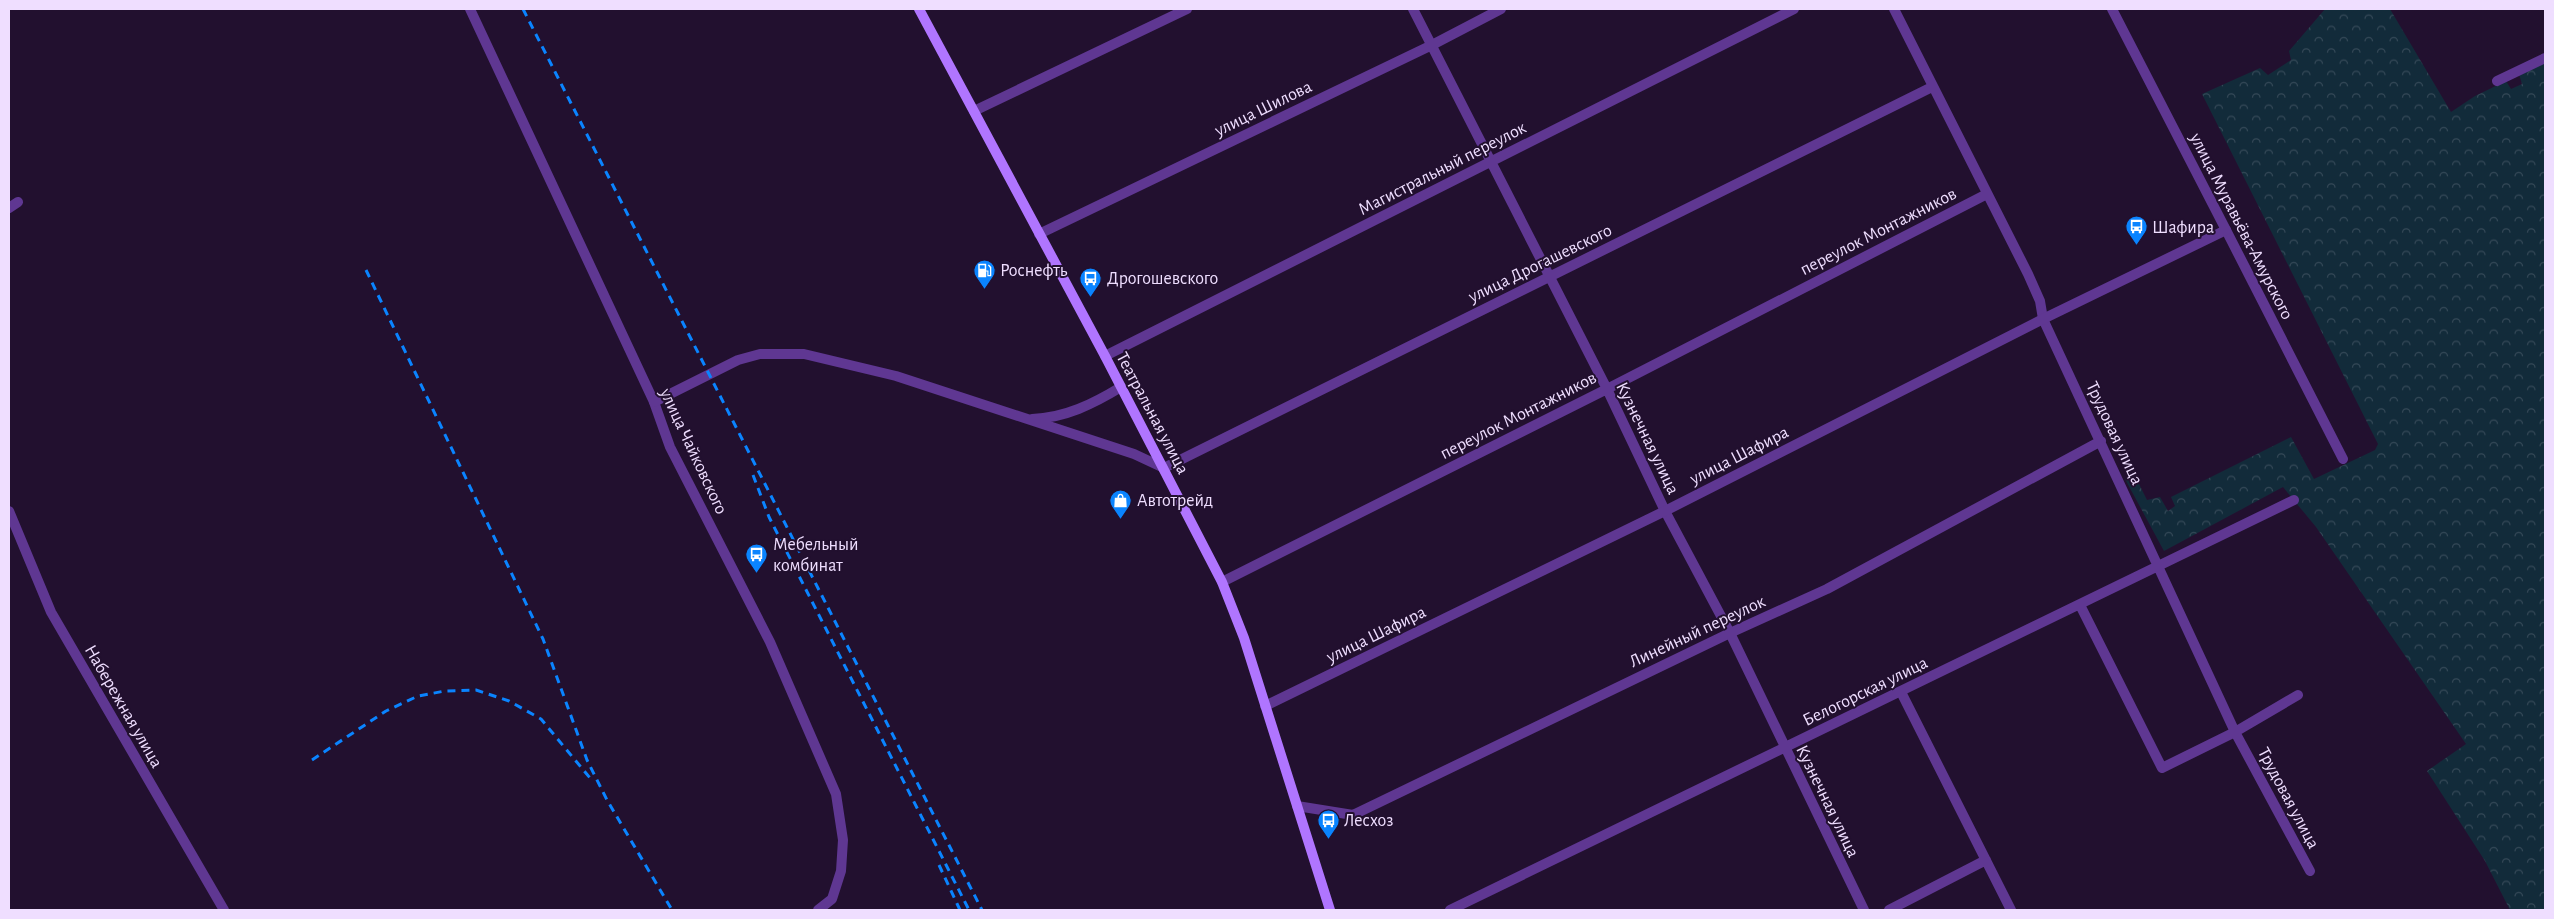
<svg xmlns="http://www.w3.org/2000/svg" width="2554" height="919" viewBox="0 0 2554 919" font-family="'Alegreya Sans',sans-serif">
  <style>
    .forest { fill: url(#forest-crowns) }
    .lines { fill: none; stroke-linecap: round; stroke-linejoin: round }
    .minor { stroke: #5f3792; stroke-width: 10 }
    .tertiary { stroke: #5f3792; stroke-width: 10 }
    .secondary { stroke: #b075ff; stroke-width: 10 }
    .rail { stroke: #0a84ff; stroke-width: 3; stroke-dasharray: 8 6; stroke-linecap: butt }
    .labels { text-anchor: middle; stroke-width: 4; stroke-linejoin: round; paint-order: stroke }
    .street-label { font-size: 18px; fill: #efdeff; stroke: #22102f }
    .poi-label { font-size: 18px; fill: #efdeff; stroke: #22102f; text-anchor: start }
  </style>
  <defs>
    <pattern id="forest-crowns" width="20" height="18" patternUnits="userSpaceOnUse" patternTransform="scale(1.25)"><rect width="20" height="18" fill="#122b3a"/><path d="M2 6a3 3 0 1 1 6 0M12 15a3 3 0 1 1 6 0" fill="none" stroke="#354958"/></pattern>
  </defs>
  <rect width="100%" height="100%" fill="#22102f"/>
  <path class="forest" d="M2325,9H2390L2451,112L2475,96L2506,81L2511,89L2522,84L2519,74L2545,63V910H2510L2485,861L2427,771L2466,744L2316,527L2283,487L2164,551L2125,479L2134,474L2147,500L2160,497L2168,511L2175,506L2171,497L2291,437L2314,479L2375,450L2378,444L2202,94L2260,68L2268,75L2291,60L2289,51Z"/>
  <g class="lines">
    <path class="minor" d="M1413,9L1607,389L1665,511L1730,633L1864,910
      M1894,9L2028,274L2040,301L2043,319L2235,732L2310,871
      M2497,81L2545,58
      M974,111L1187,9
      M9,208L18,202
      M2226,230L2343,459
      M1039,234L1432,45L1501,9
      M1105,356L1794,9
      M654,402L670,447L770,642L836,794L843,840L841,871L832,899L818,910
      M1164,468L1932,87
      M9,511L51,612L224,910
      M1222,582L1607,389L1987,194
      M2080,605L2162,768L2235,732L2298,695
      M1901,692L2011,910
      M1297,806L1353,815L1730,633L1827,589L2101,441
      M1450,910L2294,500
      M1889,910L1986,860"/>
    <path class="tertiary" d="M470,9L654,402L738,360L760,354H804L896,376L1134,454L1164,468
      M1032,419C1065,418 1093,404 1121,387
      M1265,706L1665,511L2043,319L2226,230L2112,9"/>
    <path class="secondary" d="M919,9L1105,356L1222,582L1244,638L1330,910"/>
    <path class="rail" d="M523,9L982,910
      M366,270L543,639L587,760L607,800L672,910
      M753,475L769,517L969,910
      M312,760L386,711L418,696L445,691L476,690L509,701L541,719L590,778
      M939,865L960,910"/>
  </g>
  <defs>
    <symbol id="bus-pin" viewBox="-11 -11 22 30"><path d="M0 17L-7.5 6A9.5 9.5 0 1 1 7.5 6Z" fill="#0a84ff" stroke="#22102f"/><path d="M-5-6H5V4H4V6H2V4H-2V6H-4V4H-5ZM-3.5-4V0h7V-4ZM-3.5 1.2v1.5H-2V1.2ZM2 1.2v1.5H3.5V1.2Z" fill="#fff"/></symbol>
    <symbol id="fuel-pin" viewBox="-11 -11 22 30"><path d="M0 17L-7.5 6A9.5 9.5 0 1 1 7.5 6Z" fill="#0a84ff" stroke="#22102f"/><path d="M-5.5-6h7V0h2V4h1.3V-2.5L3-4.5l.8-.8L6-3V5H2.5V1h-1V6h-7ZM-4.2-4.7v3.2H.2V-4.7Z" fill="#fff"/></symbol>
    <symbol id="shop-pin" viewBox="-11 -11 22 30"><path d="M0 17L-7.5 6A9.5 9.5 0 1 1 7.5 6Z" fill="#0a84ff" stroke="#22102f"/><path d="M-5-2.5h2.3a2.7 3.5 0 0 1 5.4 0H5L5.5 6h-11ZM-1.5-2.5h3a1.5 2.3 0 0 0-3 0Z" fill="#fff"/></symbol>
  </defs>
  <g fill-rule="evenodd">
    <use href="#bus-pin" x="2124" y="214" width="25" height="34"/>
    <use href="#fuel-pin" x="972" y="258" width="25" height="34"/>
    <use href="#bus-pin" x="1078" y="266" width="25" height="34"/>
    <use href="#shop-pin" x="1108" y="488" width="25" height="34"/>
    <use href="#bus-pin" x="744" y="542" width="25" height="34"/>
    <use href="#bus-pin" x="1316" y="808" width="25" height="34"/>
  </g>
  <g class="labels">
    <g class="street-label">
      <text transform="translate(1263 108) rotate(-26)" y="6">улица Шилова</text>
      <text transform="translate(1442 168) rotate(-27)" y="6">Магистральный переулок</text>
      <text transform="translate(2242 226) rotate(63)" y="6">улица Муравьёва-Амурского</text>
      <text transform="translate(1878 231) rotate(-27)" y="6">переулок Монтажников</text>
      <text transform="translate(1540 263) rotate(-26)" y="6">улица Дрогашевского</text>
      <text transform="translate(1153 413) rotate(62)" y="6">Театральная улица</text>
      <text transform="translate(1518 415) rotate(-27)" y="6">переулок Монтажников</text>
      <text transform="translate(2115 433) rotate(65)" y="6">Трудовая улица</text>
      <text transform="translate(1648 438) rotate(64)" y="6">Кузнечная улица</text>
      <text transform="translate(694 451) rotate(65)" y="6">улица Чайковского</text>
      <text transform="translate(1739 455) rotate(-27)" y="6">улица Шафира</text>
      <text transform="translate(1697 631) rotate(-25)" y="6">Линейный переулок</text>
      <text transform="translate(1376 634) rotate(-26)" y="6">улица Шафира</text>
      <text transform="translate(1865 691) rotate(-26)" y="6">Белогорская улица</text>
      <text transform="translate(124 706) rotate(60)" y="6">Набережная улица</text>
      <text transform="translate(2289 798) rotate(62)" y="6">Трудовая улица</text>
      <text transform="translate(1828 801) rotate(64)" y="6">Кузнечная улица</text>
    </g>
    <g class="poi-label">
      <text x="2152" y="233">Шафира</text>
      <text x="1000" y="276">Роснефть</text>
      <text x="1107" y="284">Дрогошевского</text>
      <text x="1137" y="506">Автотрейд</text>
      <text x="773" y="550">Мебельный<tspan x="773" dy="21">комбинат</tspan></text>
      <text x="1344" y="826">Лесхоз</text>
    </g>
  </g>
  <rect width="2554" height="919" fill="none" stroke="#efdeff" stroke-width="20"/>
</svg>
